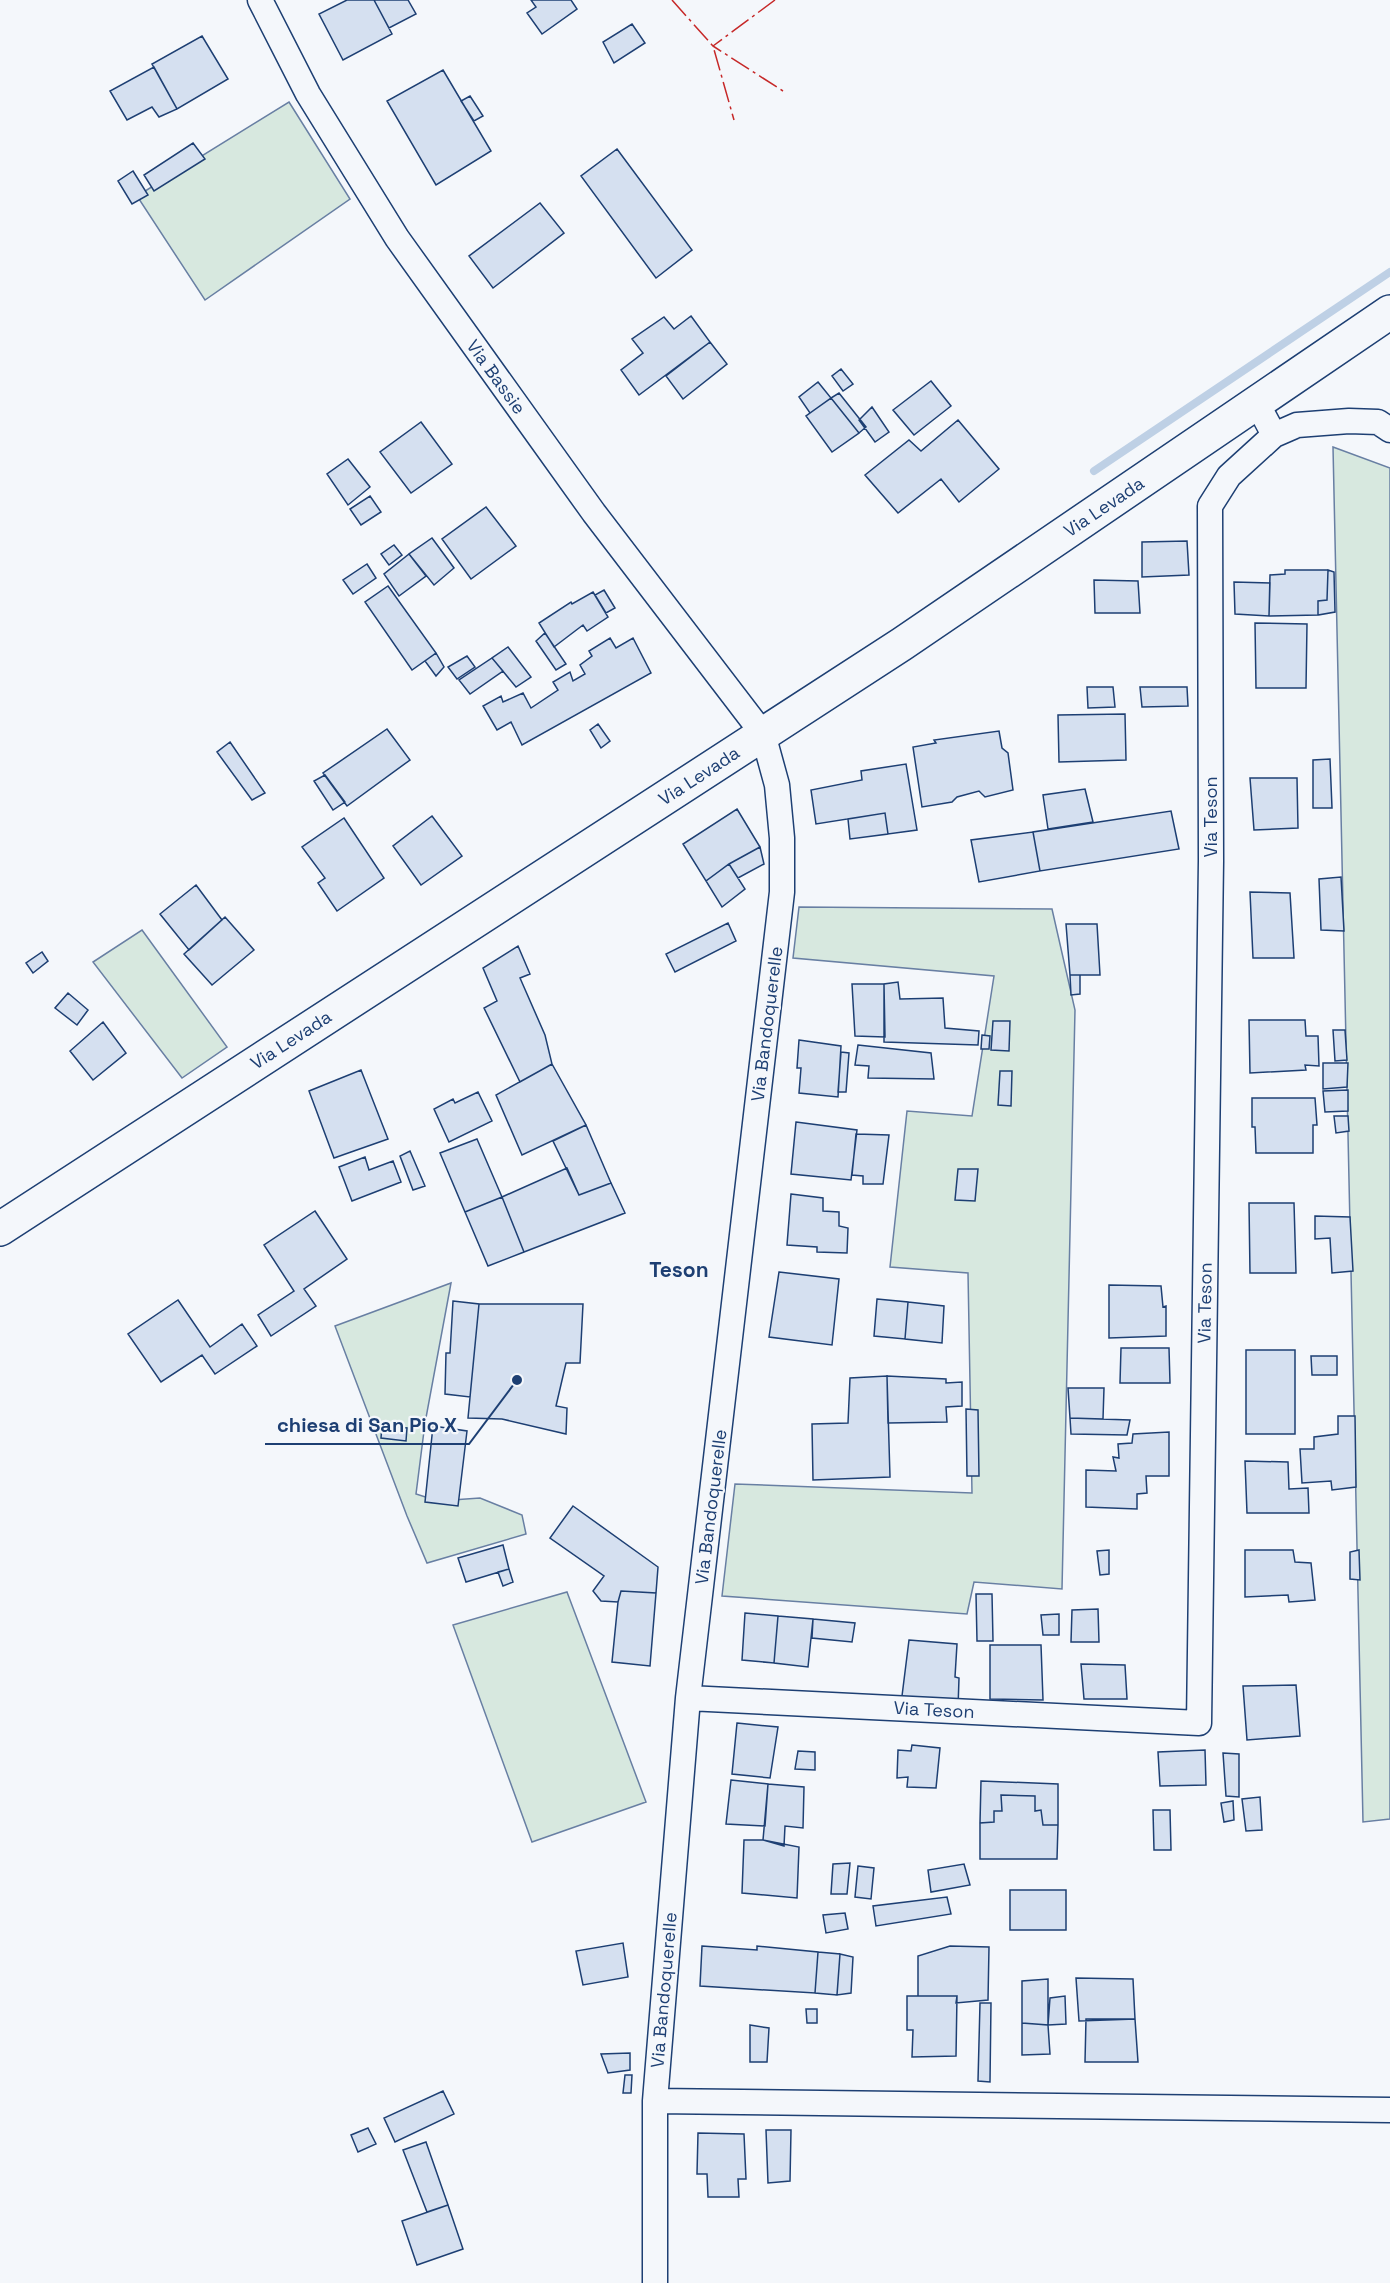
<svg xmlns="http://www.w3.org/2000/svg" width="1390" height="2283" viewBox="0 0 1390 2283" font-family="'Space Grotesk',sans-serif">
  <style>
    .green { fill: #d7e8df; stroke: #687fa3; stroke-width: 1.5 }
    .lines { fill: none; stroke-linecap: round; stroke-linejoin: round }
    .stream { stroke: #bed0e5; stroke-width: 8 }
    .building { fill: #d5e0f0; stroke: #1d3f73; stroke-width: 1.5 }
    .minor-casing { stroke: #1d3f73; stroke-width: 27 }
    .primary-casing { stroke: #1d3f73; stroke-width: 36 }
    .minor { stroke: #f4f7fb; stroke-width: 24 }
    .primary { stroke: #f4f7fb; stroke-width: 33 }
    .power { stroke: #c62828; stroke-width: 1.5; stroke-dasharray: 21 4.5 3 4.5; stroke-linecap: butt }
    .labels { text-anchor: middle; stroke-width: 4.5; stroke-linejoin: round; paint-order: stroke }
    .street-label { font-size: 18px; fill: #1d3f73; stroke: #f4f7fb }
    .quarter-label { font-size: 21px; font-weight: bold; fill: #1d3f73; stroke: #f4f7fb }
    .leader { fill: none; stroke: #1d3f73; stroke-width: 2 }
    .callout-dot { fill: #1d3f73; stroke: #f4f7fb; stroke-width: 2 }
    .callout-label { font-size: 20px; text-anchor: middle; font-weight: bold; fill: #1d3f73; stroke: #f4f7fb; stroke-width: 4.5; stroke-linejoin: round; paint-order: stroke }
  </style>
  <rect width="100%" height="100%" fill="#f4f7fb"/>
  <path class="green" d="M289,102L350,199L205,300L137,196Z
    M1333,447L1390,468V1819L1363,1822Z
    M799,907L1052,909L1075,1010L1062,1589L974,1582L967,1614L722,1596L735,1484L972,1493L968,1273L890,1267L907,1111L972,1116L994,976L793,958Z
    M142,930L227,1047L182,1078L93,962Z
    M451,1283L425,1423L416,1494L438,1501L480,1498L522,1515L526,1534L427,1563L407,1516L335,1326Z
    M567,1592L646,1802L532,1842L453,1625Z"/>
  <g class="lines">
    <path class="stream" d="M1094,471L1390,272"/>
  </g>
  <path class="building" d="M347,0H374L392,34L343,60L319,14Z
    M374,0H408L416,14L389,28Z
    M531,0H571L577,9L542,34L527,13L536,7Z
    M632,24L645,43L614,63L603,42Z
    M202,36L228,79L177,109L152,64Z
    M154,67L177,109L159,117L152,107L127,120L110,91Z
    M443,70L491,151L436,185L387,101Z
    M470,96L483,116L474,121L461,101Z
    M193,143L205,159L154,191L144,175Z
    M617,149L692,250L656,278L581,176Z
    M133,171L148,195L132,204L118,181Z
    M540,203L564,233L493,288L469,256Z
    M691,316L710,342L639,395L621,370L643,353L632,339L664,317L674,329Z
    M710,342L727,364L683,399L666,376Z
    M841,369L853,384L843,391L832,376Z
    M931,381L951,406L914,435L893,410Z
    M818,382L831,398L810,413L799,397Z
    M839,393L866,427L859,433L831,398Z
    M831,398L859,433L832,452L806,416Z
    M872,407L889,432L875,442L859,420Z
    M958,420L999,469L959,502L941,479L898,513L865,475L909,440L921,451Z
    M421,422L452,464L411,493L380,452Z
    M348,459L370,487L348,505L327,474Z
    M370,496L381,512L361,525L350,509Z
    M486,507L516,546L471,579L442,539Z
    M432,538L454,568L434,585L409,554Z
    M1187,541L1189,575L1142,577V542Z
    M394,545L402,555L389,565L381,554Z
    M409,554L426,576L399,596L384,574Z
    M367,564L376,578L353,594L343,580Z
    M1285,570H1328L1327,600L1318,601V615L1269,616L1270,575L1285,574Z
    M1328,570L1334,572L1335,612L1318,615V601L1327,600Z
    M1094,580L1138,581L1140,613H1095Z
    M1234,582L1270,583L1269,616L1235,614Z
    M388,586L436,653L412,670L365,602Z
    M604,590L615,608L606,613L595,595Z
    M593,592L608,617L587,631L583,625L554,647L539,623L571,602L572,604Z
    M1255,623L1307,624L1306,688H1256Z
    M545,633L566,664L556,670L536,641Z
    M610,638L616,648L633,638L651,673L522,745L511,722L497,730L483,706L501,696L503,702L523,693L531,708L558,690L553,682L570,672L573,681L585,674L580,665L592,656L589,651Z
    M508,647L531,677L516,687L492,658Z
    M436,653L444,667L436,676L425,661Z
    M467,656L475,667L457,679L448,667Z
    M492,658L503,671L470,694L459,680Z
    M1087,687H1113L1115,707L1088,708Z
    M1140,687H1187L1188,706L1142,707Z
    M1125,714L1126,760L1059,762L1058,715Z
    M598,724L610,741L601,748L590,730Z
    M387,729L410,760L347,806L323,773Z
    M999,731L1002,748L1008,753L1013,790L985,797L979,791L957,797L952,802L922,807L913,747L936,743L934,740Z
    M230,742L265,793L252,800L217,752Z
    M1330,759L1332,808H1313V760Z
    M906,764L917,830L888,834L885,813L816,824L811,790L862,780L861,771Z
    M325,775L345,802L333,810L314,781Z
    M1250,778H1297L1298,828L1254,830Z
    M1085,789L1093,822L1048,829L1043,795Z
    M737,809L760,847L729,864L706,881L683,844Z
    M1171,811L1179,849L1040,871L1033,832Z
    M885,813L888,834L850,839L848,819Z
    M432,816L462,856L421,885L393,846Z
    M344,818L384,878L337,911L318,883L325,878L302,847Z
    M1033,832L1040,871L979,882L971,840Z
    M760,847L764,864L738,878L729,864Z
    M729,864L745,889L722,907L706,881Z
    M1341,877L1344,931L1321,930L1319,879Z
    M196,885L222,920L189,950L160,914Z
    M1250,892L1290,893L1294,958H1253Z
    M225,917L254,950L212,985L184,954Z
    M728,923L736,941L675,972L666,954Z
    M1066,924H1097L1100,975H1070Z
    M518,946L530,974L520,978L545,1035L552,1064L520,1082L484,1008L497,1001L483,968Z
    M42,952L48,961L33,973L26,963Z
    M1070,975H1080V994L1071,995Z
    M898,982L900,999L943,998L945,1028L979,1031L978,1045L884,1042V984Z
    M852,984H884L885,1037L855,1036Z
    M68,993L88,1010L77,1025L55,1008Z
    M1249,1020H1305L1306,1036H1318L1319,1066L1305,1065L1306,1070L1250,1073Z
    M993,1021H1010L1009,1051L991,1050Z
    M103,1022L126,1053L93,1080L70,1051Z
    M1333,1030H1345L1347,1060L1335,1061Z
    M982,1035L990,1036L989,1049H981Z
    M799,1040L841,1046L838,1097L799,1093L801,1068H797Z
    M858,1045L931,1053L934,1079L868,1078L869,1066L855,1065Z
    M841,1052L849,1053L846,1092H838Z
    M1323,1063H1348L1347,1087L1323,1089Z
    M552,1064L586,1125L522,1155L496,1095Z
    M361,1070L388,1139L334,1158L309,1091Z
    M1000,1071H1012L1011,1106L998,1105Z
    M1348,1090V1111L1325,1112L1323,1091Z
    M478,1092L492,1121L449,1142L434,1109L453,1099L455,1103Z
    M1252,1098H1315L1317,1125H1313V1153H1256L1255,1127H1252Z
    M1334,1116H1348L1349,1131L1336,1133Z
    M796,1122L857,1130L851,1180L791,1174Z
    M586,1125L611,1183L579,1195L553,1141Z
    M856,1134L889,1135L883,1184H863V1176L852,1175Z
    M477,1139L502,1197L465,1212L440,1153Z
    M410,1151L425,1186L413,1190L400,1156Z
    M365,1157L369,1170L393,1161L401,1182L352,1201L339,1167Z
    M567,1168L579,1195L611,1183L625,1213L524,1252L502,1197Z
    M958,1169H978L975,1201L955,1200Z
    M791,1194L823,1198V1211L839,1212V1226L848,1228L847,1253L817,1252V1247L787,1245Z
    M502,1197L524,1252L488,1266L465,1212Z
    M1249,1203H1294L1296,1273H1250Z
    M315,1211L347,1259L304,1289L316,1306L271,1336L258,1315L294,1291L264,1245Z
    M1315,1216L1350,1217L1353,1271L1332,1273L1330,1238L1315,1239Z
    M779,1272L839,1279L832,1345L769,1337Z
    M1109,1285L1161,1286L1163,1307L1166,1306V1336L1109,1338Z
    M877,1299L908,1302L905,1339L874,1336Z
    M178,1300L210,1347L242,1324L257,1346L215,1374L202,1355L161,1382L128,1334Z
    M453,1301L479,1304L470,1397L445,1394L446,1353H450Z
    M908,1302L944,1306L942,1343L905,1339Z
    M479,1304H583L580,1363H566L556,1406L567,1408L566,1434L502,1419L468,1418Z
    M1121,1348H1169L1170,1383H1120Z
    M1246,1350H1295V1434H1246Z
    M1311,1356H1337V1375H1312Z
    M887,1376L890,1477L813,1480L812,1424L848,1423L850,1378Z
    M887,1376L946,1379V1383L962,1382V1406L946,1407L947,1422L888,1423Z
    M1068,1388H1104L1103,1419L1070,1418Z
    M966,1409L978,1410L979,1476H967Z
    M1338,1416H1355L1356,1487L1332,1490L1331,1481L1302,1483L1300,1449H1314V1437L1338,1434Z
    M1070,1418L1130,1420L1127,1435L1071,1434Z
    M382,1425L407,1428L406,1441L381,1438Z
    M433,1426L467,1431L458,1506L425,1502Z
    M1169,1432V1476H1146L1147,1493L1137,1494V1509L1086,1507V1470L1116,1471L1113,1457L1119,1458L1118,1444L1132,1443L1133,1434Z
    M1245,1461L1288,1462L1289,1489L1308,1488L1309,1513H1247Z
    M573,1506L658,1567L656,1593L621,1591L618,1602L601,1601L593,1591L604,1576L550,1538Z
    M503,1545L509,1569L466,1582L458,1558Z
    M1109,1550V1574L1100,1575L1097,1551Z
    M1245,1550H1293L1295,1562L1311,1563L1315,1600L1289,1602L1288,1595L1245,1597Z
    M1359,1550L1360,1580L1350,1579V1552Z
    M509,1569L513,1582L503,1586L498,1572Z
    M621,1591L656,1593L650,1666L612,1662L618,1602Z
    M976,1594H992L993,1641H977Z
    M1098,1609L1099,1642H1071L1072,1610Z
    M745,1613L778,1616L774,1663L742,1660Z
    M1059,1614V1635H1043L1041,1615Z
    M778,1616L813,1619L808,1667L774,1663Z
    M813,1619L855,1623L852,1642L812,1638Z
    M909,1640L957,1644L955,1677L959,1678L958,1708L901,1704Z
    M990,1645H1041L1043,1700L990,1699Z
    M1081,1664L1125,1665L1127,1699H1084Z
    M1296,1685L1300,1736L1247,1740L1243,1686Z
    M737,1723L778,1727L770,1778L732,1774Z
    M912,1745L940,1748L936,1788L907,1787L908,1777L897,1778L898,1750L911,1751Z
    M1205,1750L1206,1785L1160,1786L1158,1752Z
    M798,1751L815,1752V1770L795,1769Z
    M1223,1753L1239,1754V1797L1226,1796Z
    M731,1780L768,1784L765,1826L726,1824Z
    M981,1781L1058,1784V1825H1043L1041,1810L1035,1811V1796L1001,1795L1002,1811H994V1822L980,1823Z
    M768,1784L804,1787L803,1828L785,1826L784,1846L763,1840Z
    M1001,1795L1035,1796V1811L1041,1810L1043,1825H1058L1057,1859H980V1823L994,1822V1811H1002Z
    M1260,1797L1262,1830L1246,1831L1242,1799Z
    M1233,1801L1234,1820L1224,1822L1221,1803Z
    M1153,1810H1170L1171,1850H1154Z
    M744,1840H763L799,1847L797,1898L742,1893Z
    M850,1863L847,1894H831L833,1864Z
    M964,1864L970,1885L931,1892L928,1870Z
    M858,1866L874,1868L871,1899L855,1897Z
    M1010,1890H1066V1930H1010Z
    M947,1897L951,1914L876,1926L873,1906Z
    M845,1913L848,1929L826,1933L823,1915Z
    M623,1943L628,1977L583,1985L576,1951Z
    M702,1946L757,1950V1946L818,1952L815,1993L700,1986Z
    M950,1946L989,1947L988,2000L956,2003L957,1996H918V1956Z
    M818,1952L840,1954L837,1995L815,1993Z
    M840,1954L853,1957L851,1993L837,1995Z
    M1076,1978L1133,1979L1135,2019L1079,2021Z
    M1048,1979V2025L1022,2023V1981Z
    M907,1996H957L956,2056L912,2057L913,2030H907Z
    M1065,1996L1066,2024L1048,2025L1050,1998Z
    M980,2003H991L990,2082L978,2081Z
    M806,2009H817V2023H807Z
    M1086,2019H1135L1138,2062H1085Z
    M1022,2023L1048,2025L1050,2054L1022,2055Z
    M750,2025L769,2028L767,2062H750Z
    M630,2053V2070L608,2073L601,2054Z
    M625,2075H632L631,2093H623Z
    M443,2091L454,2114L395,2142L384,2118Z
    M368,2128L376,2144L358,2152L351,2135Z
    M766,2130H791L790,2181L768,2183Z
    M698,2133L744,2134L746,2179H738L739,2197H708L707,2174H697Z
    M426,2142L448,2205L427,2212L403,2150Z
    M448,2205L463,2249L417,2265L402,2221Z"/>
  <g class="lines">
    <defs>
      <path id="minor" d="M260,0L308,94L397,238L594,513L763,734L777,785L782,838V892L688,1698L655,2101V2283
        M1274,435L1297,425L1349,421L1378,422L1390,430
        M688,1698L1199,1723L1211,861L1210,506L1229,476L1274,435L1257,403
        M655,2101L1390,2110"/>
      <path id="primary" d="M0,1229L902,644L1390,312"/>
    </defs>
    <use href="#minor" class="minor-casing"/>
    <use href="#primary" class="primary-casing"/>
    <use href="#minor" class="minor"/>
    <use href="#primary" class="primary"/>
    <path class="power" d="M672,0L713,46L734,120
      M775,0L713,46L783,91"/>
  </g>
  <g class="labels">
    <g class="street-label">
      <text transform="translate(496 377) rotate(54)" y="6">Via Bassie</text>
      <text transform="translate(1104 507) rotate(-34)" y="6">Via Levada</text>
      <text transform="translate(699 776) rotate(-33)" y="6">Via Levada</text>
      <text transform="translate(1211 817) rotate(-90)" y="6">Via Teson</text>
      <text transform="translate(767 1024) rotate(-83)" y="6">Via Bandoquerelle</text>
      <text transform="translate(291 1040) rotate(-33)" y="6">Via Levada</text>
      <text transform="translate(1205 1303) rotate(-89)" y="6">Via Teson</text>
      <text transform="translate(711 1507) rotate(-83)" y="6">Via Bandoquerelle</text>
      <text transform="translate(934 1710) rotate(3)" y="6">Via Teson</text>
      <text transform="translate(664 1990) rotate(-85)" y="6">Via Bandoquerelle</text>
    </g>
    <g class="quarter-label">
      <text x="679" y="1277">Teson</text>
    </g>
  </g>
  <path class="leader" d="M517 1380L469 1444H265"/>
  <circle class="callout-dot" cx="517" cy="1380" r="6"/>
  <g class="callout-label">
    <text x="367" y="1432">chiesa di San Pio X</text>
  </g>
</svg>
